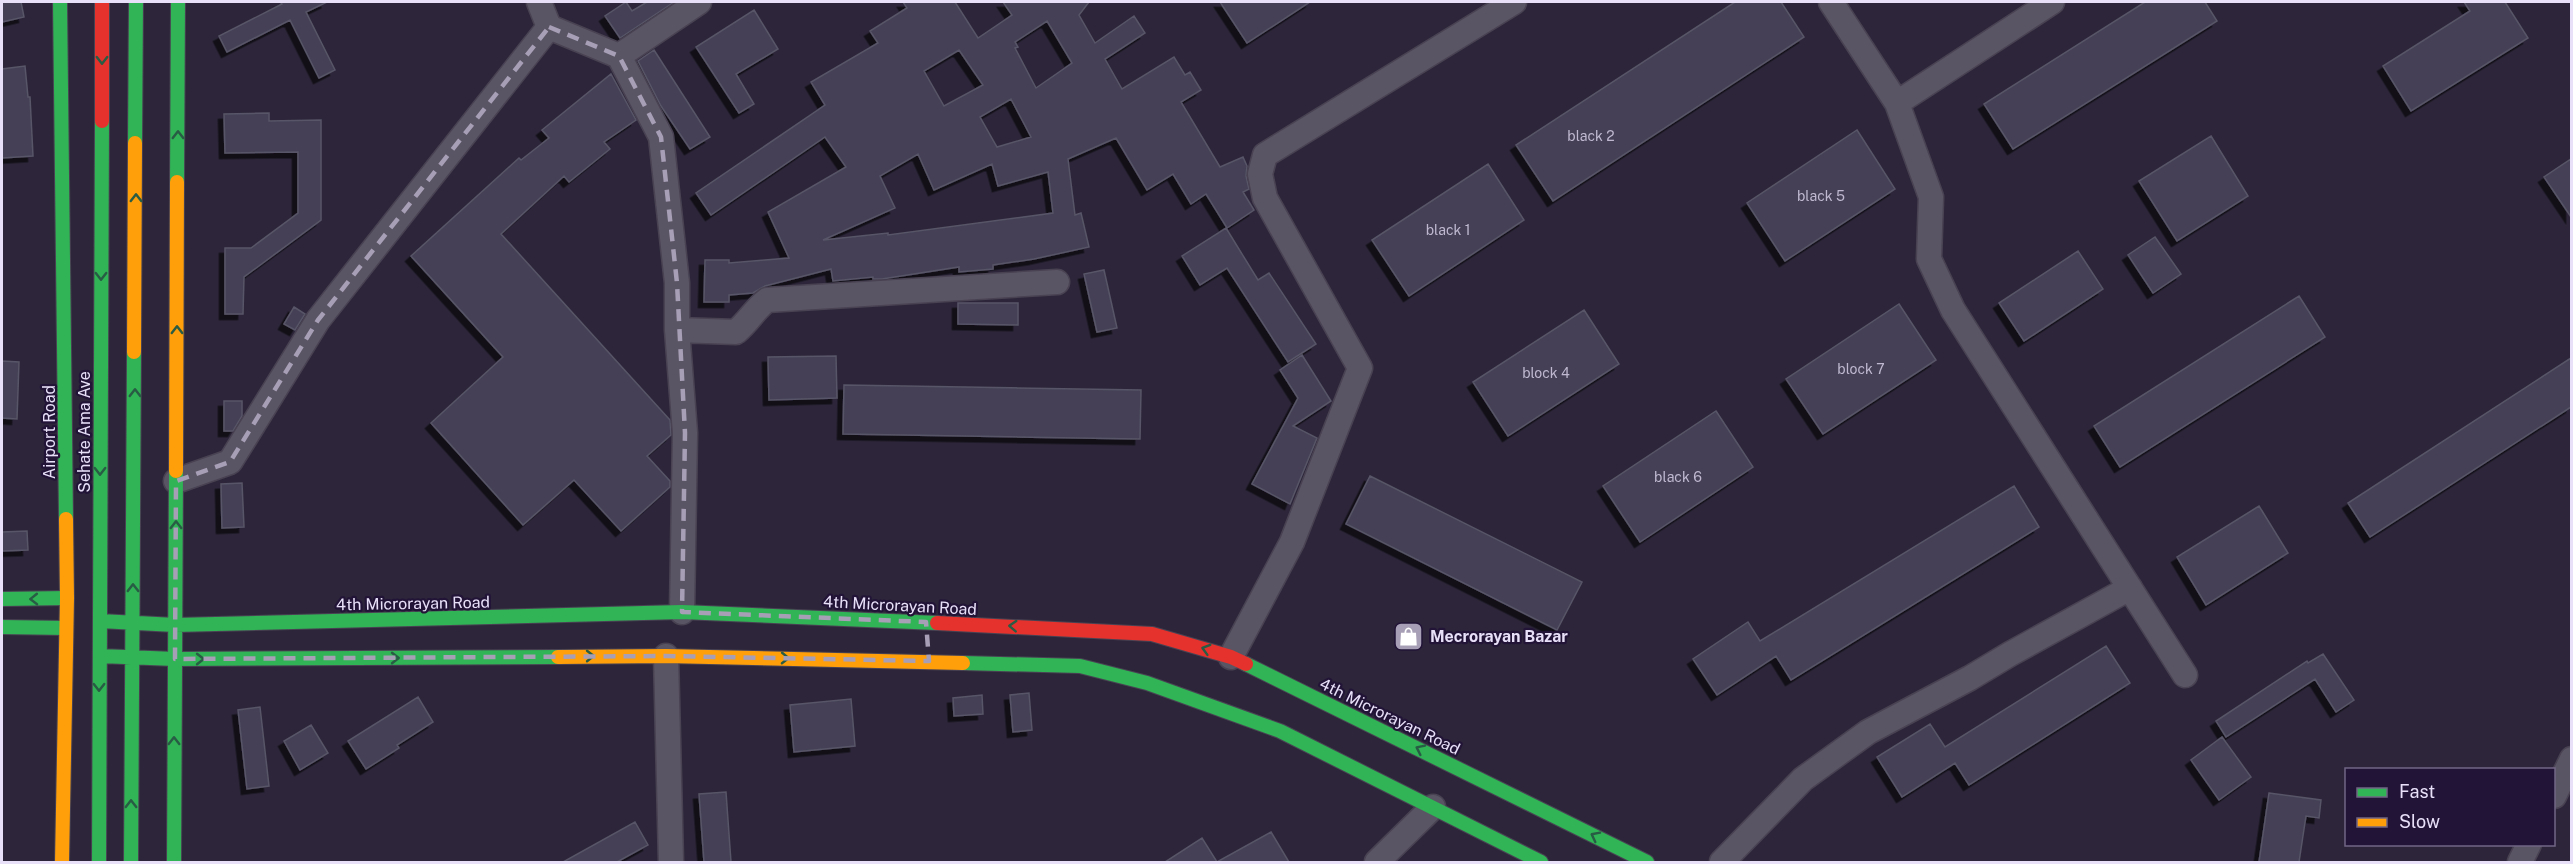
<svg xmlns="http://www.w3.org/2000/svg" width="2573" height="864" viewBox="0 0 2573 864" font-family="'Public Sans',sans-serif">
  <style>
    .building { fill: #444156; stroke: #585567; stroke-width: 1.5; fill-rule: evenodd; filter: url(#shadow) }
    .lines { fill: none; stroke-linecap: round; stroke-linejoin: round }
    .street-casing { stroke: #484253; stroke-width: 27 }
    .fast-casing { stroke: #484253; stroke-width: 16 }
    .slow-casing { stroke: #484253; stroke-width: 16 }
    .jam-casing { stroke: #484253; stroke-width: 16 }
    .street { stroke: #5a5564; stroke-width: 24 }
    .fast { stroke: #30b455; stroke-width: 14 }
    .slow { stroke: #ff9f0a; stroke-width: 14 }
    .jam { stroke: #e5322d; stroke-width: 14 }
    .oneway { stroke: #285c44 }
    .marked { fill: none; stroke: #a79fb6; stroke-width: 4.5; stroke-dasharray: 12 8; stroke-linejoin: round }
    .labels { text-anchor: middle; stroke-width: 4.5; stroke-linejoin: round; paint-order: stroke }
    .number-label { font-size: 14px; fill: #bfb8d0 }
    .street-label { font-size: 16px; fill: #e8e0f9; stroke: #221437 }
    .poi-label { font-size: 16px; font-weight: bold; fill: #e8e0f9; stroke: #221437; text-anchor: start }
  </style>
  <defs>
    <filter id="shadow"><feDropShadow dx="-5.5" dy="5.5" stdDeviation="0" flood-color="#0009"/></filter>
  </defs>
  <rect width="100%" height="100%" fill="#2d263a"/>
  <path class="building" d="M2,2H21L24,17L2,22Z
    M280,2H327L306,12L335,70L319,78L290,20L227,52L219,36L282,4Z
    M626,2L632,11L647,2H674L620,38L605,16Z
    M903,2H955L978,38L1012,15L1003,2H1089L1079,15L1095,43L1134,16L1145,33L1105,59L1122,89L1174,57L1185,75L1190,72L1201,90L1181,102L1220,167L1243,157L1247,166L1246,176L1249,189L1243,192L1254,210L1227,228L1206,194L1191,204L1173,174L1147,190L1116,138L1068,159L1075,215L1081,213L1089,247L1034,259L993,265V269L959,272V267L882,279H873V277L833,281L831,269L765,286L753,293L729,295V302H704L705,260H729V263L789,258L768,212L846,167L825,137L711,215L696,193L825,105L811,82L878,43L870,31L907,8ZM1047,21L1072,63L1036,88L1015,48L1018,47L1015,42ZM959,50L983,85L944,106L924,71ZM1011,99L1031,137L997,147L980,117ZM918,154L934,190L992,164L998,186L1048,172L1053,213L888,235V233L823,240L895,208L880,176Z
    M1220,2H1310L1247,43Z
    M1735,2H1781L1804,37L1553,201L1516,145Z
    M2145,2H2205L2217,21L2013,149L1984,104Z
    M2464,2H2505L2528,38L2411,111L2383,66L2470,11Z
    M754,10L778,49L736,74L754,104L739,113L696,47Z
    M654,50L710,137L690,149L661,106L638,61Z
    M25,66L28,97H30L33,156L2,158V69Z
    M611,74L636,120L604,142L610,149L569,182L564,176L501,234L670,420L671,435L647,456L670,481V487L621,531L574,480L523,525L431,423L503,357L411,256L519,158L521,160L549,138L542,130Z
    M269,113V121L321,120V220L244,277L243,314H225V248H251L298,213V152L225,153L224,114Z
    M1857,130L1895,189L1785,261L1747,203Z
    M2211,136L2248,196L2177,241L2139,181Z
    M2571,159V217L2544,177Z
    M1488,164L1524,220L1409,296L1372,240Z
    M1226,228L1258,280L1269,273L1316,344L1288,362L1227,268L1200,285L1182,256Z
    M2155,237L2181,274L2153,293L2128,255Z
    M2078,251L2103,289L2024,341L1999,303Z
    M1104,270L1117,328L1097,332L1084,274Z
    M2299,296L2325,337L2120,467L2094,426Z
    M958,303H1018V325L958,324Z
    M1899,304L1936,360L1823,434L1786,379Z
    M294,307L305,314L295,330L284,324Z
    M1584,310L1619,364L1508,436L1473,382Z
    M1302,355L1331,401L1293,426L1317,438L1290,504L1252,484L1298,398L1280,370Z
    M836,356L837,398L769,400L768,357Z
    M2571,358V407L2370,537L2348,503Z
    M2,361L19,362L17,419L2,418Z
    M844,385L1141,390L1140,439L843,434Z
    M224,401H242V416L233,431H224Z
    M1716,411L1753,467L1640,542L1603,486Z
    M1370,476L1582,582L1557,630L1346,524Z
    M242,483L244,527L222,528L221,484Z
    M2014,486L2039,527L1791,680L1776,656L1717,695L1693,659L1748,622L1760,641Z
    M2259,506L2288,553L2206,605L2177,557Z
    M27,531L28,550L2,551V532Z
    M2106,646L2130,683L1969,785L1955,763L1902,797L1877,757L1930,724L1945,747Z
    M2323,654L2354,700L2336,712L2315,679L2226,737L2216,721L2307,661L2308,663Z
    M1029,693L1032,730L1013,732L1010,695Z
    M982,695L983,714L954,716L953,698Z
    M418,697L433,722L397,745L399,748L366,769L348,741Z
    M851,699L855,746L794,752L790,705Z
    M260,707L269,786L247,789L238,710Z
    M311,725L328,753L300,770L284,741Z
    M2222,737L2251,777L2219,800L2191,760Z
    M726,792L731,862H704L699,794Z
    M2269,793L2321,800L2319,818L2306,816L2299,862H2259Z
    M635,822L648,845L617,862H563Z
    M1271,832L1289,862H1165L1202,838L1217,862Z"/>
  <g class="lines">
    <defs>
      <path id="street" d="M539,2L549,27L619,56L661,137L677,283V330L685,433L682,612
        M1831,2L1897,103L1931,197L1929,259L1953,310L2185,675
        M619,56L699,2
        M1897,103L2052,2
        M677,330L736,332C748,322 755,309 767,300L1057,282
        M176,481L230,462L318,320L549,27
        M666,656L671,862
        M1231,657L1292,542L1360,368L1265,198L1260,174L1265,155L1514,2
        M2554,796L2572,759
        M1377,862L1433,807
        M1722,862L1803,779L1868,732L1970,678L2010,654L2130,588
        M2520,862L2529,844"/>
      <path id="fast" d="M60,2L66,519
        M135,143L136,2
        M177,182L178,2
        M2,599L67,598
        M100,621L175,625L682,612L937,623
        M2,627L66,628
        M100,656L175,659L558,657
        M963,663L1080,666L1147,683L1280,731L1541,862
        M1246,664L1647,862
        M99,862L102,121
        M131,862L134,352
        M174,862L176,471"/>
      <path id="slow" d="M134,352L135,143
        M176,471L177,182
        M558,657L666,656L963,663
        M62,862L67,598L66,519"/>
      <path id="jam" d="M102,121V2
        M937,623L1152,634L1231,657L1246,664"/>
    </defs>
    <use href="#street" class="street-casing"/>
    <use href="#fast" class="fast-casing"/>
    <use href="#slow" class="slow-casing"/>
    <use href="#jam" class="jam-casing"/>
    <use href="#street" class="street"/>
    <use href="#fast" class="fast"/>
    <use href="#slow" class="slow"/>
    <use href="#jam" class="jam"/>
  </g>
  <defs><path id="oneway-chevron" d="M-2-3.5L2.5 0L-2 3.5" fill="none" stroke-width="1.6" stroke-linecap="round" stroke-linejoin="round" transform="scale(1.5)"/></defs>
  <g class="oneway">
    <use href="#oneway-chevron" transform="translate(102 60) rotate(90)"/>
    <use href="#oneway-chevron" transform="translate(178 135) rotate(-90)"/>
    <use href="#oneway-chevron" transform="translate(136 198) rotate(-90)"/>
    <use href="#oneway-chevron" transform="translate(101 276) rotate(90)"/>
    <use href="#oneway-chevron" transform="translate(177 330) rotate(-90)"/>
    <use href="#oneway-chevron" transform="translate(135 393) rotate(-90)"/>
    <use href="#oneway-chevron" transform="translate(100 471) rotate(90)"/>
    <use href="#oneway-chevron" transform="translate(176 525) rotate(-90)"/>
    <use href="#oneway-chevron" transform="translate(133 588) rotate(-90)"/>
    <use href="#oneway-chevron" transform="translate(34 599) rotate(179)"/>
    <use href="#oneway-chevron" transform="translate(1013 626) rotate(-177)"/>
    <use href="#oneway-chevron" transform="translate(1206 649) rotate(-164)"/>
    <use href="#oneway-chevron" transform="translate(590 656)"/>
    <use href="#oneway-chevron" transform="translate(395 658)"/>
    <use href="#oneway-chevron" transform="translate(785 658) rotate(1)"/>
    <use href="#oneway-chevron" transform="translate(200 659)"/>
    <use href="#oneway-chevron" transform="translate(99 687) rotate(90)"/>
    <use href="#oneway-chevron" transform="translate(174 741) rotate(-90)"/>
    <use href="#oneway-chevron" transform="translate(1420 749) rotate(-154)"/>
    <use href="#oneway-chevron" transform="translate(131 804) rotate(-90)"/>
    <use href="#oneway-chevron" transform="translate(1595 836) rotate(-153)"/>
  </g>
  <path class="marked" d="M549,27L619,56L661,137L677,283L685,433L682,612L926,622L929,661L666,656L175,659L176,481L230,462L318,320Z"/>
  <defs>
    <symbol id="shop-square" viewBox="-11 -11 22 22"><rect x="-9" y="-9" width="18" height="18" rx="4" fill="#a79fb6" stroke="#221437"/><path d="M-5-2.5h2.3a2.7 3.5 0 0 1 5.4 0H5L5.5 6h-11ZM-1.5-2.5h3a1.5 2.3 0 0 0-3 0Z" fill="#fff"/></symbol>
  </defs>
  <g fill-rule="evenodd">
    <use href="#shop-square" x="1392" y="620" width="33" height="33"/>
  </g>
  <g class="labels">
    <g class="number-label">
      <text x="1591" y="141">black 2</text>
      <text x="1821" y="201">black 5</text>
      <text x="1448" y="235">black 1</text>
      <text x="1861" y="374">block 7</text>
      <text x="1546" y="378">block 4</text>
      <text x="1678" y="482">black 6</text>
    </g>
    <g class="street-label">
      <text transform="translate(49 432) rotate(-90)" y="6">Airport Road</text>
      <text transform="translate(84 432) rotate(-90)" y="6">Sehate Ama Ave</text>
      <text transform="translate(413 603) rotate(-1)" y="6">4th Microrayan Road</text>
      <text transform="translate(900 605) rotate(3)" y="6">4th Microrayan Road</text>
      <text transform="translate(1390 716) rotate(26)" y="6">4th Microrayan Road</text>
    </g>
    <g class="poi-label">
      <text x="1430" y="642">Mecrorayan Bazar</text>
    </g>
  </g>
  <rect width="2573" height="864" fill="none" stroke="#e8e0f9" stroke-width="6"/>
  <rect x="2345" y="768" width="210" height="78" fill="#221437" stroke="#716685" stroke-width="1.5"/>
  <rect x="2357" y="788" width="30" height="9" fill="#30b455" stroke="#716685" stroke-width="1.5"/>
  <text x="2399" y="798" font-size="18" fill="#e8e0f9">Fast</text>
  <rect x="2357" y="818" width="30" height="9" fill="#ff9f0a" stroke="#716685" stroke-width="1.5"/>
  <text x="2399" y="828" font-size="18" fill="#e8e0f9">Slow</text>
</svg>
